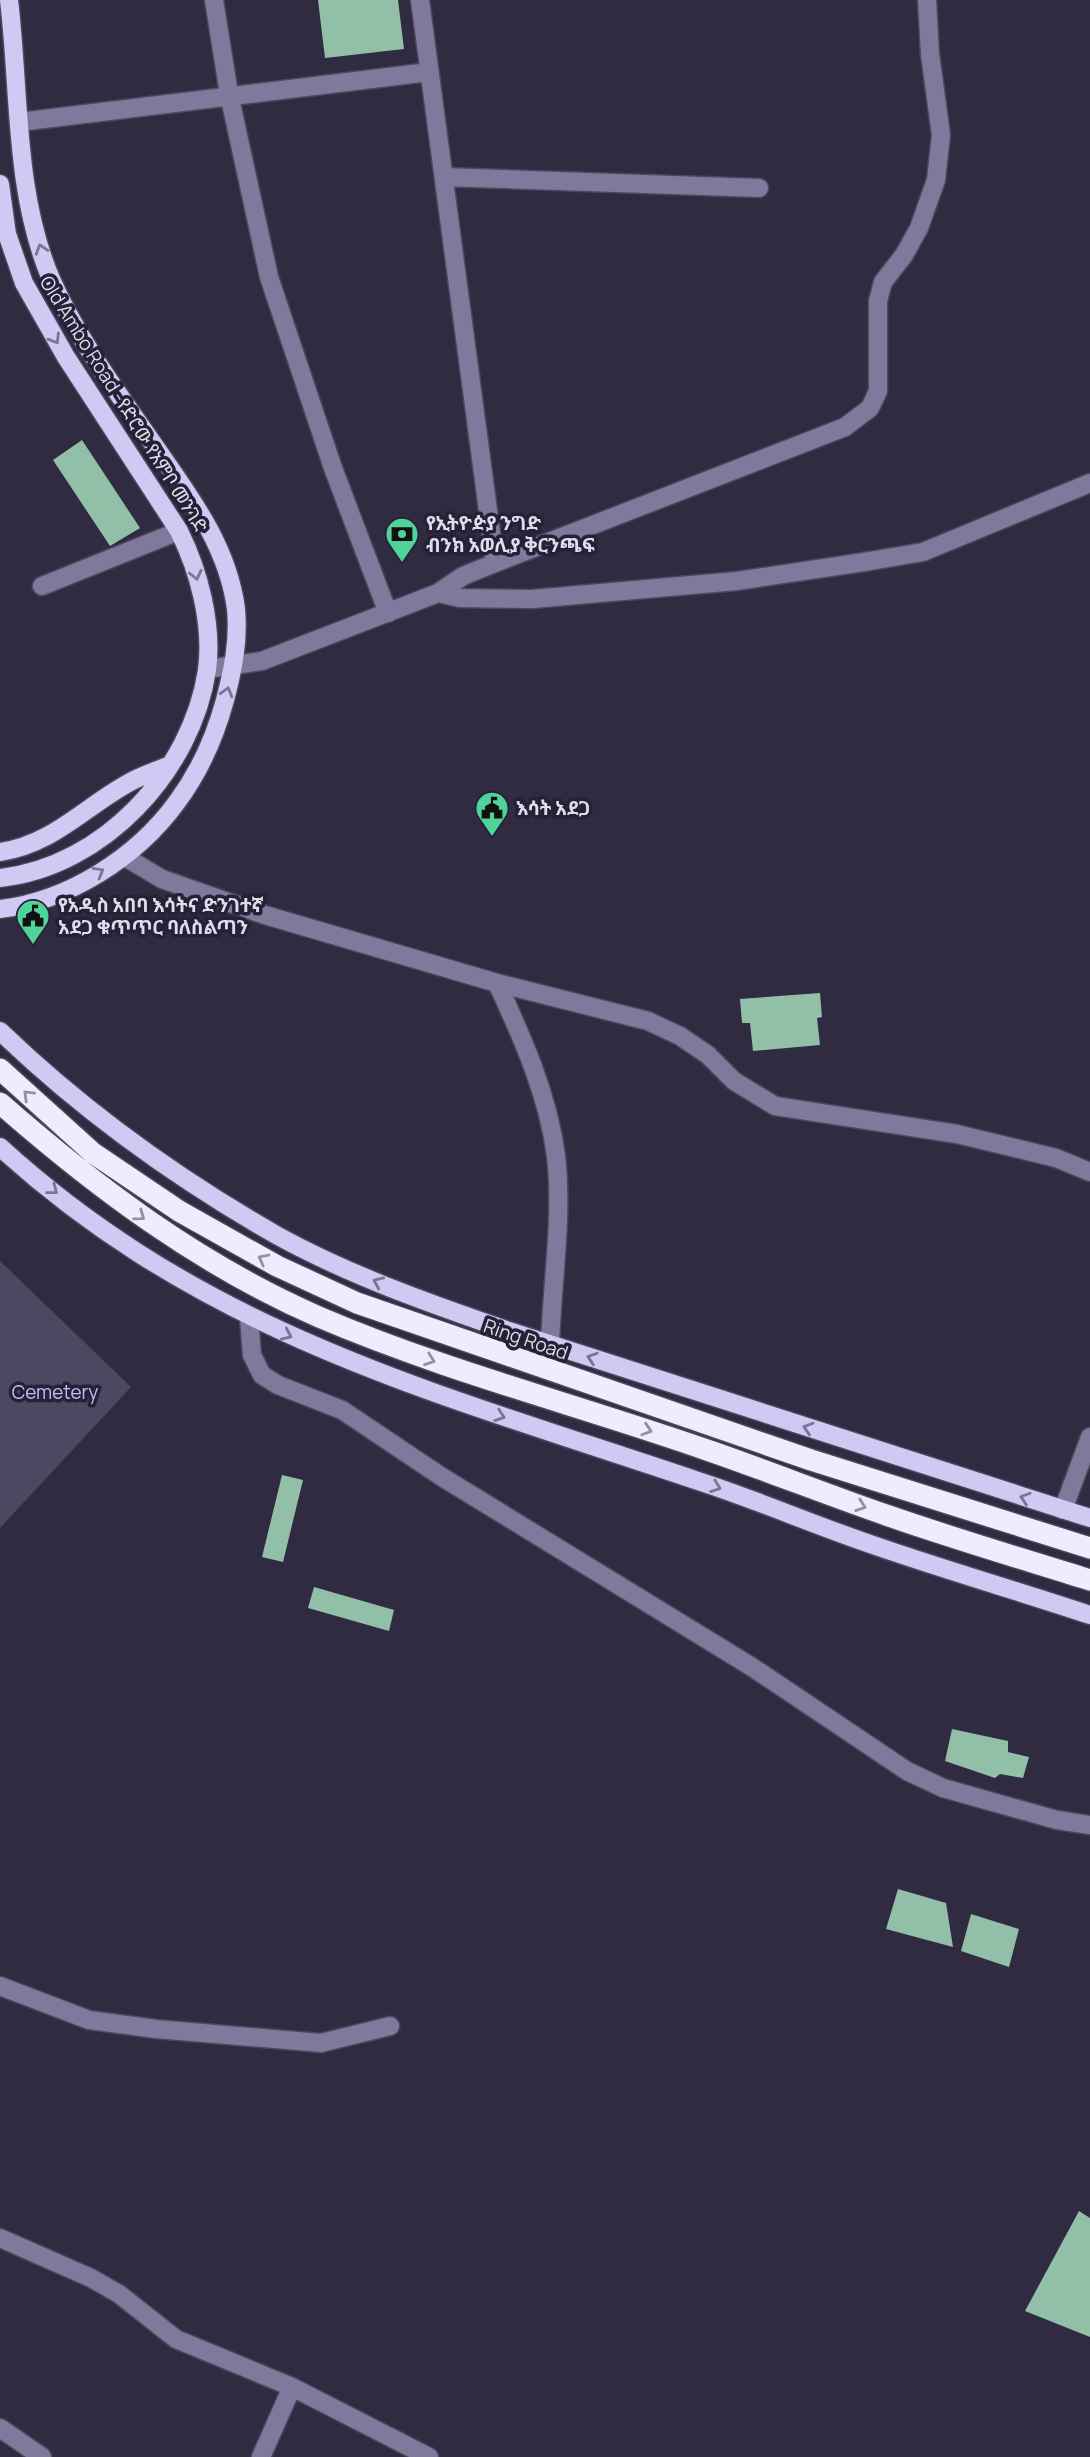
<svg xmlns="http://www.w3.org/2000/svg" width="1090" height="2457" viewBox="0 0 1090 2457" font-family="Manrope,'Noto Sans Ethiopic',sans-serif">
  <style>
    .green { fill: #4d4761 }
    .building { fill: #92bfa7 }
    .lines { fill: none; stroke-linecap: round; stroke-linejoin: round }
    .minor-casing { stroke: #4c475c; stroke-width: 21 }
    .major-casing { stroke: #4c475c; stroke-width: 21 }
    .highway-casing { stroke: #4c475c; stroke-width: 24 }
    .minor { stroke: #81799c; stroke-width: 18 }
    .major { stroke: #d1c8f4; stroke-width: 18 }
    .highway { stroke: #f0ecfe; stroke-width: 21 }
    .oneway { stroke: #7c7496 }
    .oneway2 { stroke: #9591a4 }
    .labels { text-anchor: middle; stroke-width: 7; stroke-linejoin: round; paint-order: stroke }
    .street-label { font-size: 19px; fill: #dfdceb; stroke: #262137 }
    .poi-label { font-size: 19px; font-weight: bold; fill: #dfdceb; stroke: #262137; text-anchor: start }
    .park-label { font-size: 19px; fill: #c9bafa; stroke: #262137 }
  </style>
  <rect width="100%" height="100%" fill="#302b41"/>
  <path class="green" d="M0,1261L131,1387L0,1528Z"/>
  <path class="building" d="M318,0H398L404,49L325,58Z
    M82,440L140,528L110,546L53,460Z
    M820,993L822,1017L817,1018L820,1045L753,1051L750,1023H742L740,999Z
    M282,1475L303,1480L283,1562L262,1557Z
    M314,1587L394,1610L389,1631L308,1608Z
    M952,1729L1008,1741V1752L1029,1757L1023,1778L1000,1774L995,1778L945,1761Z
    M898,1889L946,1903L953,1947L886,1929Z
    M971,1914L1019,1929L1009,1967L961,1951Z
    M1079,2211L1090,2218V2337L1025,2311Z"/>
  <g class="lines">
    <defs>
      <path id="minor" d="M214,0L229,94L269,277L333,468L388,613
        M420,0L495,563L463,576L438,593
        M19,122L429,72
        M444,177L759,188
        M495,563L845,427L870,408L878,391V301L883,282L904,255L919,228L936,180L941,135L930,54L927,0
        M42,586L179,531
        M207,669L262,661L438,593L460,598L532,599L737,581L864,562L923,552L1090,483
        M125,857L162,879L265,915L497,983L648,1021L680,1036L708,1055L734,1081L775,1106L957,1134L1056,1158L1090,1172
        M497,983C523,1039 548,1095 556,1156C563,1217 552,1283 550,1345
        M249,1318L252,1355L262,1375L278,1385L342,1410L442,1477L752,1667L907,1771L943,1788L1057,1820L1090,1825
        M1063,1510L1090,1437
        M0,1986L89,2020L156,2029L321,2043L390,2026
        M0,2238L91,2278L119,2294L176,2339L292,2387L429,2457
        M0,2428L42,2457
        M261,2457L292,2387"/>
      <path id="major" d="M0,184L7,234L24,283L66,357L179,531C199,571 213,624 207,670C192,771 103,867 0,878
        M0,852C55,844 87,804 134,780C146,774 158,770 170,765
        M0,909C69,901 137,857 177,802C200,771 215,737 225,700C233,670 239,640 236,609C228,546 189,495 154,445C117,392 77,338 51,279C14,192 20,92 9,0
        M0,1031C83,1111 178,1179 278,1236C351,1276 431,1304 509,1331L1090,1518
        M0,1147C207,1336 441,1394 698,1481C757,1500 814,1525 873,1545C945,1570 1018,1591 1090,1615"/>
      <path id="highway" d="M0,1069L93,1153L179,1211L277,1266L357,1303L811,1460L1090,1548
        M0,1103C97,1188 200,1265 319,1317C445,1371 578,1405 707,1450C768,1471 828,1495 889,1516C955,1539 1023,1559 1090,1580"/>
    </defs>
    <use href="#minor" class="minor-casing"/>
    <use href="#major" class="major-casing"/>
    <use href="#highway" class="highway-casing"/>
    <use href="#minor" class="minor"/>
    <use href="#major" class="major"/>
    <use href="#highway" class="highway"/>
  </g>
  <defs><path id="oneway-chevron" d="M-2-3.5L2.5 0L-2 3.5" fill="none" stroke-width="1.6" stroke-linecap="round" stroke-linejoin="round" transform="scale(1.75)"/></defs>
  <g class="oneway">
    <use href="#oneway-chevron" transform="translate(41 249) rotate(-108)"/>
    <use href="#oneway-chevron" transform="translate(55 339) rotate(59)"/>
    <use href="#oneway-chevron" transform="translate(196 575) rotate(77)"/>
    <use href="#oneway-chevron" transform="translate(227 692) rotate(-74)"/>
    <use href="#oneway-chevron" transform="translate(99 872) rotate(-30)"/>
    <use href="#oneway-chevron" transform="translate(53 1190) rotate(38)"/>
    <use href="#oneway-chevron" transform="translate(378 1282) rotate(-156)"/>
    <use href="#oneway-chevron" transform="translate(287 1335) rotate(24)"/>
    <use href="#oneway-chevron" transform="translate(592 1358) rotate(-162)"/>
    <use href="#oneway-chevron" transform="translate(500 1416) rotate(19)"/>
    <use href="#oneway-chevron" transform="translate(808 1428) rotate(-162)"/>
    <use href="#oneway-chevron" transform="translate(716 1487) rotate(20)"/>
    <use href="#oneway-chevron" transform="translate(1025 1498) rotate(-162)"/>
  </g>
  <g class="oneway2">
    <use href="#oneway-chevron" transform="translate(28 1095) rotate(-136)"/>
    <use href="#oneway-chevron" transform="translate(140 1216) rotate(36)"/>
    <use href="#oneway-chevron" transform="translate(263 1259) rotate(-152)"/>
    <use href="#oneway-chevron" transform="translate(430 1360) rotate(20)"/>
    <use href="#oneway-chevron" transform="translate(647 1430) rotate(18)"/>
    <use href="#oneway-chevron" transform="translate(861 1506) rotate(20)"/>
  </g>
  <defs>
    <symbol id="bank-pin" viewBox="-11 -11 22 30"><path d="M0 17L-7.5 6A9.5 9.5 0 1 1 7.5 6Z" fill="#50d398" stroke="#262137"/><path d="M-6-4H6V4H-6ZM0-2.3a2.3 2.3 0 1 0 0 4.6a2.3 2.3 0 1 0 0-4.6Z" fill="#111"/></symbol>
    <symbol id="civic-pin" viewBox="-11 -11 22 30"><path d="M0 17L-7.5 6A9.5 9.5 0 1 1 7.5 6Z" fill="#50d398" stroke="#262137"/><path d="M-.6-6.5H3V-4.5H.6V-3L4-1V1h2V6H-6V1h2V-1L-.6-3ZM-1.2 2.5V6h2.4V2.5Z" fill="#111"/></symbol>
  </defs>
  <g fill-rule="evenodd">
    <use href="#bank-pin" x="383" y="515" width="38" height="52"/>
    <use href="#civic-pin" x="473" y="789" width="38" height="52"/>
    <use href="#civic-pin" x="14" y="897" width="38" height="52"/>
  </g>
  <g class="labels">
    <g class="street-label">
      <text transform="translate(124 404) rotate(58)" y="7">Old Ambo Road -የድሮው የአምቦ መንገድ</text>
      <text transform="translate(526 1339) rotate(19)" y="7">Ring Road</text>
    </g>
    <g class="poi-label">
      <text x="426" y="530">የኢትዮዽያ ንግድ<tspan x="426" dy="22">ብንክ አወሊያ ቅርንጫፍ</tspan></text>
      <text x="516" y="815">እሳት አደጋ</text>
      <text x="58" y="912">የአዲስ አበባ እሳትና ድንገተኛ<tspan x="58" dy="22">አደጋ ቁጥጥር ባለስልጣን</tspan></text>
    </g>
    <g class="park-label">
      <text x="55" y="1399">Cemetery</text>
    </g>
  </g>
</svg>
